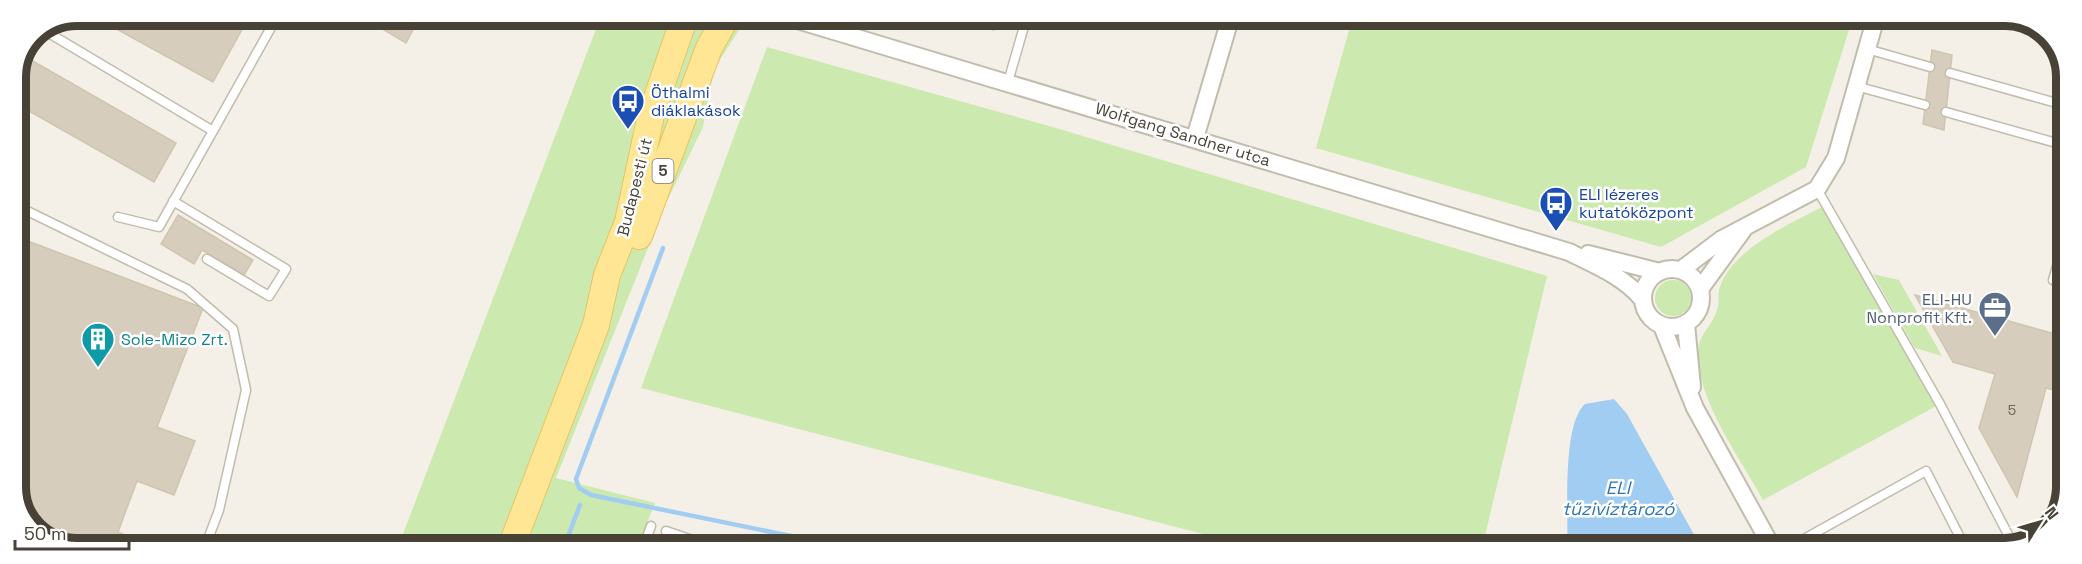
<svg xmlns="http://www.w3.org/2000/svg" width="2082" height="564" viewBox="0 0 2082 564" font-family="'Space Grotesk',sans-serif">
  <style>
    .green { fill: #cce9af }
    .water { fill: #a2cdf2 }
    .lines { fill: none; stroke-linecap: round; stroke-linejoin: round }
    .stream { stroke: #a2cdf2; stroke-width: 4.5 }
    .building { fill: #d6cdbc; stroke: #d0c5af; stroke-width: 1.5 }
    .lane-casing { stroke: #c2bcac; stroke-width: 11 }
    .street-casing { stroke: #c2bcac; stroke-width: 20 }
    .primary-casing { stroke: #e6c562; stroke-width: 28 }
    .lane { stroke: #fff; stroke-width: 8 }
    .street { stroke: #fff; stroke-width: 16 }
    .primary { stroke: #ffe694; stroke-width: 26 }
    .labels { text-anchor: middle; stroke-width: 5; stroke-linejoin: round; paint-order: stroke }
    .number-label { font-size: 14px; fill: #6b6458 }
    .shield { fill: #fff; stroke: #7e7a72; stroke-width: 1.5 }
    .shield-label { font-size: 15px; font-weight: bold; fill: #474136 }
    .transit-label { font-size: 16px; fill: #164399; stroke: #fff; text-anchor: start }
    .street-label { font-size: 16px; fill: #474136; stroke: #fff }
    .service-label { font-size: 16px; fill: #4e5e75; stroke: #fff; text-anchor: end }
    .culture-label { font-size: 16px; fill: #0d838f; stroke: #fff; text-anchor: start }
    .water-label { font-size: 18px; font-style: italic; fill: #2c75b5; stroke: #fff }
    .rim { fill: none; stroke: #474136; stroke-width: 8 }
  </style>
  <rect width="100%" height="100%" fill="#f4f0e7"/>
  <path class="green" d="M601,16H748L714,69L703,127L666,203L556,478L655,503L637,548L398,547Z
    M1353,16L1853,17L1806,167L1661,247L1316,148Z
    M767,47L1056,128L1547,276L1482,548H1257L641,388Z
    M1826,205L1940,404L1763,500C1741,459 1696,399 1698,351C1699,334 1713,325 1717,310C1720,303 1717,295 1720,287C1732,249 1793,222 1826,205Z
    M1873,274L1899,280L1942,356L1915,348Z
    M1655 298a18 18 0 1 1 36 0a18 18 0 1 1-36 0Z"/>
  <path class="water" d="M1614,399L1627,414L1702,549H1567C1569,517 1561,425 1585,404Z"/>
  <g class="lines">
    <path class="stream" d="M663,248L576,479L579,488L591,495L849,548
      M564,547L580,505"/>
  </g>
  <path class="building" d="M91,15H250L213,82Z
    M359,15H421L406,43Z
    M969,16H998L994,30L967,23Z
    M1932,50L1952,55L1944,130L1923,124Z
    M24,56L176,143L154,182L15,103V76Z
    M178,215L253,260L244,275L202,250L194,264L161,244Z
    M15,236L203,308L157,427L195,441L174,495L137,481L118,532L153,547H61L30,528L15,492Z
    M1915,295L2066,337L2065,393L2046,388L2017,497L1979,428L1995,374L1953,362Z"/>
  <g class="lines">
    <defs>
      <path id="lane" d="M42,29L213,131L278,15
        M1867,49L1930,67
        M1950,73L2067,106
        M1008,82L1027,16
        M1856,86L1925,105
        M1946,112L2067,146
        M1817,189L1940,404L2014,546
        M173,201L286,269L269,296L207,259
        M15,205L187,289L233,329L246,390L219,510L205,547
        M118,217L159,227L213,131
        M2053,280L2066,235
        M2049,528L2065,459
        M666,531L716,548
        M643,548L651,526
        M1786,549L1926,471L1966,549"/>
      <path id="street" d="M784,16L1569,252C1595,265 1625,277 1643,300
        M1195,138L1231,16
        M1588,254L1660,272
        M1643 298a29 29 0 1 1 58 0a29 29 0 1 1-58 0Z
        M1681,270L1722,239L1817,189L1836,158L1876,17
        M1700,289L1743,230
        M1686,324L1692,387
        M1662,326L1695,408L1773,549"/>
      <path id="primary" d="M639,236L709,48L727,16
        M511,547L596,325L607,275L628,222L651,115L685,16"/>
    </defs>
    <use href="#lane" class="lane-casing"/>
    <use href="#street" class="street-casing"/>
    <use href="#primary" class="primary-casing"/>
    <use href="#lane" class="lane"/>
    <use href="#street" class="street"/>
    <use href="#primary" class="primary"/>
  </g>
  <defs>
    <symbol id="bus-pin" viewBox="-11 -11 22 30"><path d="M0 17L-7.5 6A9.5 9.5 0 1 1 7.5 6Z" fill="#1a4fb4" stroke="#fff"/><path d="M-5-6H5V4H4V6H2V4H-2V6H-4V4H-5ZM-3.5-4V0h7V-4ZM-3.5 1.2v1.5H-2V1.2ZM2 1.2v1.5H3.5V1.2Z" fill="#fff"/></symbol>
    <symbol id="office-pin" viewBox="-11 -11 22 30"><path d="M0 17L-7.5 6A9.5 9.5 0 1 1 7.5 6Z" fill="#5c6f8a" stroke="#fff"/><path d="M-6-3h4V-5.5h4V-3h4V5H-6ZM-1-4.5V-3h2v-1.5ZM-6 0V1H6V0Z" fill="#fff"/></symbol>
    <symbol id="building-pin" viewBox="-11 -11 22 30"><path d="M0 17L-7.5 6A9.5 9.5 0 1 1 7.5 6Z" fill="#0f9aa8" stroke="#fff"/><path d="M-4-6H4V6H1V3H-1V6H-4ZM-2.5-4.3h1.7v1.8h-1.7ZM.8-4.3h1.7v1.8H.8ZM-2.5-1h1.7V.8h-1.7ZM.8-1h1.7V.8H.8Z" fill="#fff"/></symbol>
  </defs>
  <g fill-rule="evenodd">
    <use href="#bus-pin" x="609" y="82" width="38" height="52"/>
    <use href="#bus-pin" x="1537" y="184" width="38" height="52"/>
    <use href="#office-pin" x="1976" y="289" width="38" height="52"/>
    <use href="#building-pin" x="79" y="320" width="38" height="52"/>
  </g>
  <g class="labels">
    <g class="number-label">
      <text x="2012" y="415">5</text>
    </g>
    <rect class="shield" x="652.5" y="159" width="21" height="24" rx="4.5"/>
    <g class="shield-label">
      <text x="663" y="176">5</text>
    </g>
    <g class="transit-label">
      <text x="651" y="98">Öthalmi<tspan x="651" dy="18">diáklakások</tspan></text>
      <text x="1579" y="200">ELI lézeres<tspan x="1579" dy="18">kutatóközpont</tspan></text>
    </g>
    <g class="street-label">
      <text transform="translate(1183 134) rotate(17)" y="6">Wolfgang Sandner utca</text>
      <text transform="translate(634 187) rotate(-76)" y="6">Budapesti út</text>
    </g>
    <g class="service-label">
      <text x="1972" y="305">ELI-HU<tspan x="1972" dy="18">Nonprofit Kft.</tspan></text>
    </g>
    <g class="culture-label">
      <text x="121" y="345">Sole-Mizo Zrt.</text>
    </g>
    <g class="water-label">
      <text x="1618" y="494">ELI<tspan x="1618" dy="21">tűzivíztározó</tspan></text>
    </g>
  </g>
  <path d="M0 0H2082V564H0ZM77 26H2005A51 51 0 0 1 2056 77V487A51 51 0 0 1 2005 538H77A51 51 0 0 1 26 487V77A51 51 0 0 1 77 26Z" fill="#fff" fill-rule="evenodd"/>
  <path class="rim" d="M77 26H2005A51 51 0 0 1 2056 77V487A51 51 0 0 1 2005 538H77A51 51 0 0 1 26 487V77A51 51 0 0 1 77 26Z"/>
  <g transform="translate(2040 522) rotate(53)" stroke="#ffffff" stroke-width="4.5" paint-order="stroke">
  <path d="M0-4.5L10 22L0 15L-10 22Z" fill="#474136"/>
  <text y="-9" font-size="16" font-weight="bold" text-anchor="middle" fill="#474136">N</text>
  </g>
  <path d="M15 540v9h114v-9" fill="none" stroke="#474136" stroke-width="3"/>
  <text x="24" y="540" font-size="18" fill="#474136" stroke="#ffffff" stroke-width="4.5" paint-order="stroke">50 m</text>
</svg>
